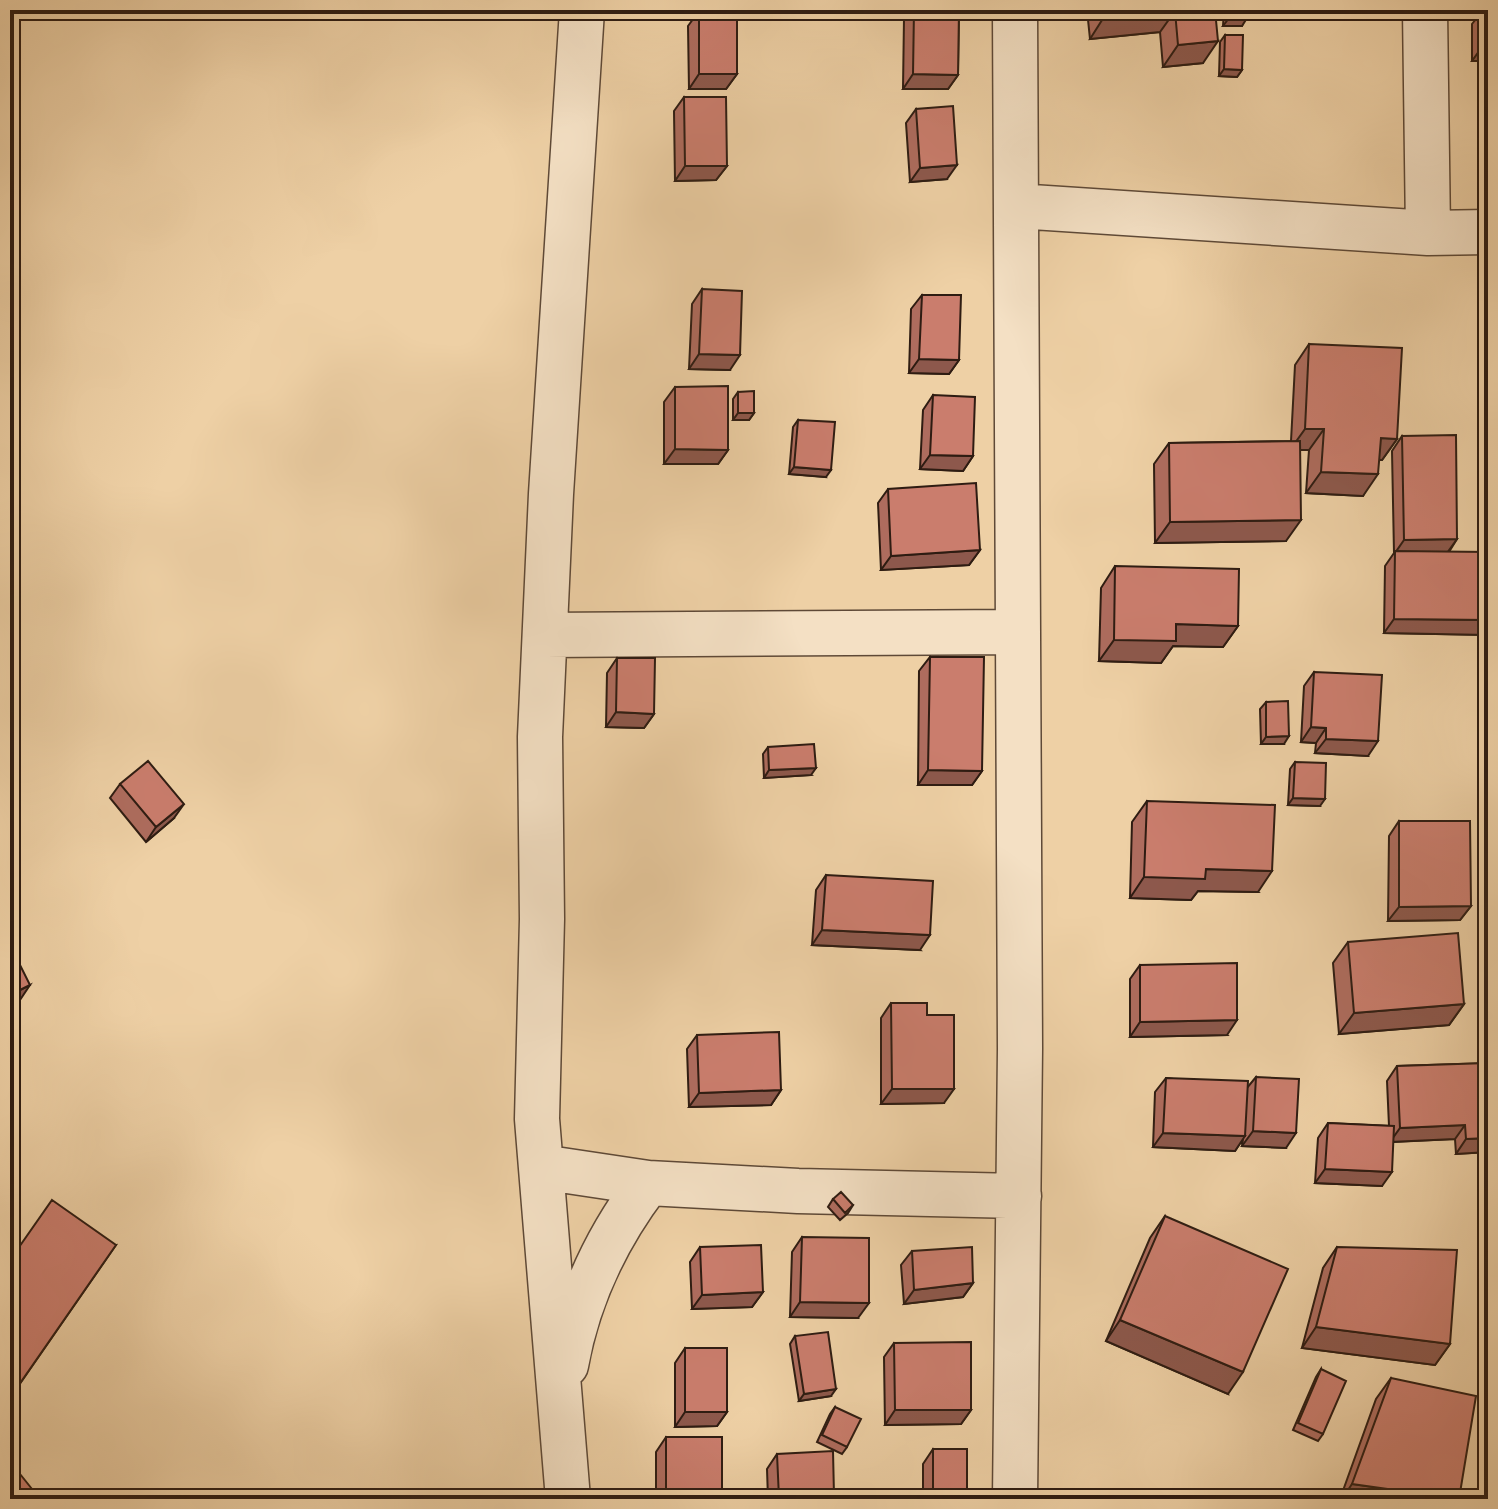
<svg xmlns="http://www.w3.org/2000/svg" width="1498" height="1509" viewBox="0 0 1498 1509" font-family="'Libre Caslon Text',serif">
  <style>
    .lines { fill: none; stroke-linecap: round; stroke-linejoin: round }
    .minor-casing { stroke: #5e4937; stroke-width: 47 }
    .minor { stroke: #f4e0c4; stroke-width: 44 }
    .wall { fill: #ae6c5e; stroke: #2e1c12; stroke-width: 2 }
    .shaded-wall { fill: #8d584c; stroke: #2e1c12; stroke-width: 2 }
    .building { fill: #ca7d6d; stroke: #2e1c12; stroke-width: 2 }
  </style>
  <rect width="100%" height="100%" fill="#eed0a5"/>
  <filter id="stains"><feTurbulence type="fractalNoise" baseFrequency=".0025" numOctaves="4"/><feColorMatrix values="0 0 0 0 .2 0 0 0 0 .09 0 0 0 0 .02 0 0 0 .5 -.17"/></filter>
  <radialGradient id="worn" r=".72"><stop offset=".6" stop-color="#630" stop-opacity="0"/><stop offset="1" stop-color="#630" stop-opacity=".3"/></radialGradient>
  <g class="lines">
    <defs>
      <path id="minor" d="M1015,10L1020,1049L1015,1499
        M1425,10L1428,233
        M1016,206L1428,233L1488,232
        M545,635L1018,632
        M541,1167L648,1183L798,1191L1019,1196
        M566,1365C578,1298 607,1237 648,1183
        M568,1499L537,1119L542,919L540,737L551,494L582,10"/>
    </defs>
    <use href="#minor" class="minor-casing"/>
    <use href="#minor" class="minor"/>
  </g>
  <path class="wall" d="M909,10H959L958,75L948,89H903L904,18Z
    M1087,10H1215L1203,63L1163,67L1160,32L1090,39Z
    M1224,10H1247L1242,26H1223Z
    M1469,10H1488V61H1472V24L1476,19H1469Z
    M699,11L737,74L726,89H689L688,26Z
    M1225,35L1242,70L1237,77L1219,76L1220,42Z
    M684,97L727,166L716,180L675,181L674,111Z
    M916,109L947,179L910,182L906,123Z
    M702,289L730,370L689,369L692,304Z
    M922,295L959,360L949,374L909,373L911,309Z
    M1309,344L1397,439L1382,460H1379L1363,496L1306,493L1309,450H1300L1286,541L1155,543L1154,464L1169,443L1291,441L1295,365Z
    M675,387L728,450L718,464H664V402Z
    M738,392L754,413L749,420H733V399Z
    M933,395L973,456L963,471L920,469L923,410Z
    M798,420L826,477L789,474L793,427Z
    M1402,436L1457,539L1449,552H1488V635L1384,633L1385,566L1394,553L1392,451Z
    M888,489L980,550L969,565L881,570L878,503Z
    M1115,566L1238,626L1223,647L1173,646L1161,663L1099,661L1101,588Z
    M930,657L982,771L972,785H918L919,671Z
    M617,658L654,714L644,728L606,727L607,673Z
    M1314,672L1368,756L1315,753L1316,743L1301,742L1304,686Z
    M1266,702L1284,744H1261L1260,709Z
    M768,747L811,775L764,778L763,754Z
    M1295,762L1320,806L1288,805L1290,769Z
    M120,784L174,818L146,842L110,798Z
    M1147,801L1258,892L1198,891L1191,900L1130,898L1132,822Z
    M1399,821L1471,906L1460,920L1388,921L1389,836Z
    M826,875L920,950L812,945L816,890Z
    M1348,942L1464,1004L1449,1025L1339,1034L1333,963Z
    M1140,965L1227,1035L1130,1037V979Z
    M891,1003L927,1015L944,1103L881,1104V1018Z
    M697,1035L781,1090L771,1105L689,1107L687,1049Z
    M1488,1063V1152L1456,1154L1455,1139L1393,1142L1382,1186L1315,1183L1318,1138L1328,1123L1389,1126L1387,1081L1397,1066Z
    M1256,1077L1286,1148L1242,1146L1243,1139L1235,1151L1153,1147L1155,1092L1166,1078L1247,1088Z
    M833,1199L853,1205L848,1213L840,1220L828,1207Z
    M1165,1216L1228,1394L1106,1341L1150,1238Z
    M802,1237L858,1318L790,1317L792,1252Z
    M116,1245L10,1398V1260Z
    M700,1247L763,1292L752,1307L692,1309L690,1262Z
    M1337,1247L1450,1344L1435,1365L1302,1348L1323,1268Z
    M912,1251L973,1283L963,1297L904,1304L901,1265Z
    M795,1336L831,1396L799,1401L790,1344Z
    M894,1343L971,1410L961,1424L885,1425L884,1357Z
    M685,1348L727,1412L717,1426L675,1427V1363Z
    M1321,1369L1323,1434L1318,1441L1293,1430L1316,1377Z
    M1391,1378L1459,1499H1340L1376,1399Z
    M835,1407L847,1447L842,1454L817,1442L830,1414Z
    M666,1437L722,1499H656V1452Z
    M933,1449L967,1499H923V1464Z
    M777,1454L832,1499H768L767,1469Z"/>
  <path class="shaded-wall" d="M620,10H659L656,16L618,13Z
    M1475,10H1482L1476,19H1469Z
    M1175,11L1160,32L1090,39L1104,17Z
    M1229,18H1247L1242,26H1223Z
    M1487,40H1488V61H1472Z
    M1218,41L1203,63L1163,67L1178,45Z
    M1224,69L1242,70L1237,77L1219,76Z
    M699,74H737L726,89H689Z
    M913,74L958,75L948,89H903Z
    M957,165L947,179L910,182L920,168Z
    M685,166H727L716,180L675,181Z
    M699,354L740,355L730,370L689,369Z
    M919,359L959,360L949,374L909,373Z
    M738,413H754L749,420H733Z
    M1305,429H1324L1309,450H1290Z
    M1381,438L1397,439L1382,460L1366,459Z
    M675,449L728,450L718,464H664Z
    M930,455L973,456L963,471L920,469Z
    M794,467L831,470L826,477L789,474Z
    M1321,472L1378,474L1363,496L1306,493Z
    M1301,520L1286,541L1155,543L1170,522Z
    M1457,539L1447,553H1395L1404,540Z
    M980,550L969,565L881,570L891,556Z
    M1394,619L1488,620V635L1384,633Z
    M1176,624L1238,626L1223,647L1173,646L1161,663L1099,661L1114,640Z
    M616,712L654,714L644,728L606,727Z
    M1311,727L1326,728L1316,743L1301,742Z
    M1289,736L1284,744H1261L1266,737Z
    M1326,739L1378,741L1368,756L1315,753Z
    M816,768L811,775L764,778L769,770Z
    M928,770L982,771L972,785H918Z
    M1293,798L1325,799L1320,806L1288,805Z
    M184,804L174,818L146,842L156,827Z
    M1206,869L1272,871L1258,892L1198,891L1191,900L1130,898L1144,877Z
    M1471,906L1460,920L1388,921L1399,907Z
    M822,930L930,935L920,950L812,945Z
    M30,985L20,1000L10,1004V995Z
    M1464,1004L1449,1025L1339,1034L1354,1013Z
    M1237,1020L1227,1035L1130,1037L1140,1022Z
    M892,1089H954L944,1103L881,1104Z
    M781,1090L771,1105L689,1107L699,1093Z
    M1465,1125L1455,1139L1390,1142L1400,1128Z
    M1253,1131L1296,1133L1286,1148L1242,1146Z
    M1163,1133L1245,1136L1235,1151L1153,1147Z
    M1488,1138V1152L1456,1154L1466,1139Z
    M1325,1169L1392,1172L1382,1186L1315,1183Z
    M973,1283L963,1297L904,1304L914,1290Z
    M763,1292L752,1307L692,1309L702,1295Z
    M800,1302L869,1303L858,1318L790,1317Z
    M1120,1320L1243,1372L1228,1394L1106,1341Z
    M1316,1327L1450,1344L1435,1365L1302,1348Z
    M836,1389L831,1396L799,1401L804,1394Z
    M895,1410H971L961,1424L885,1425Z
    M685,1412H727L717,1426L675,1427Z
    M1352,1484L1456,1499H1342Z
    M834,1495L832,1499H778L779,1498Z"/>
  <path class="building" d="M914,10H959L958,75L913,74Z
    M1104,10H1215L1218,41L1178,45L1175,11L1104,17Z
    M1229,10H1247V18H1229Z
    M1487,10H1488V40H1487Z
    M699,11H737V74H699Z
    M1225,35H1243L1242,70L1224,69Z
    M684,97H726L727,166H685Z
    M953,106L957,165L920,168L916,109Z
    M702,289L742,291L740,355L699,354Z
    M922,295H961L959,360L919,359Z
    M1309,344L1402,348L1397,439L1381,438L1378,474L1321,472L1324,429H1305Z
    M728,386V450L675,449V387Z
    M754,391V413H738V392Z
    M933,395L975,397L973,456L930,455Z
    M798,420L835,422L831,470L794,467Z
    M1456,435L1457,539L1404,540L1402,436Z
    M1300,441L1301,520L1170,522L1169,443Z
    M976,483L980,550L891,556L888,489Z
    M1395,551L1488,552V620L1394,619Z
    M1115,566L1239,569L1238,626L1176,624V641L1114,640Z
    M930,657H984L982,771L928,770Z
    M617,658H655L654,714L616,712Z
    M1314,672L1382,675L1378,741L1326,739V728L1311,727Z
    M1288,701L1289,736L1266,737V702Z
    M814,744L816,768L769,770L768,747Z
    M148,761L184,804L156,827L120,784Z
    M1295,762L1326,763L1325,799L1293,798Z
    M1147,801L1275,805L1272,871L1206,869L1205,879L1144,877Z
    M1399,821H1470L1471,906L1399,907Z
    M826,875L933,881L930,935L822,930Z
    M1458,933L1464,1004L1354,1013L1348,942Z
    M11,947L30,985L10,995V948Z
    M1237,963V1020L1140,1022V965Z
    M891,1003H927V1015H954V1089H892Z
    M779,1032L781,1090L699,1093L697,1035Z
    M1488,1063V1138L1466,1139L1465,1125L1400,1128L1397,1066Z
    M1256,1077L1299,1079L1296,1133L1253,1131Z
    M1166,1078L1248,1081L1245,1136L1163,1133Z
    M1328,1123L1394,1126L1392,1172L1325,1169Z
    M841,1192L853,1205L845,1213L833,1199Z
    M52,1200L116,1245L16,1389L10,1384V1260Z
    M1165,1216L1288,1269L1243,1372L1120,1320Z
    M802,1237L869,1238V1303L800,1302Z
    M761,1245L763,1292L702,1295L700,1247Z
    M972,1247L973,1283L914,1290L912,1251Z
    M1337,1247L1457,1250L1450,1344L1316,1327Z
    M828,1332L836,1389L804,1394L795,1336Z
    M971,1342V1410H895L894,1343Z
    M685,1348H727V1412H685Z
    M1321,1369L1346,1381L1323,1434L1298,1423Z
    M1391,1378L1476,1396L1459,1499L1352,1484Z
    M835,1407L861,1419L847,1447L822,1435Z
    M666,1437H722V1499H666Z
    M933,1449H967V1499H933Z
    M833,1451L834,1495L779,1498L777,1454Z
    M12,1464L32,1489L20,1499H10V1466Z"/>
  <rect width="1498" height="1509" fill="none" stroke="#eed0a5" stroke-width="40"/>
  <rect x="12" y="12" width="1474" height="1485" fill="none" stroke="#2e1c12" stroke-width="4"/>
  <rect x="20" y="20" width="1458" height="1469" fill="none" stroke="#2e1c12" stroke-width="2"/>
  <rect width="100%" height="100%" filter="url(#stains)"/>
  <rect width="100%" height="100%" fill="url(#worn)"/>
</svg>
